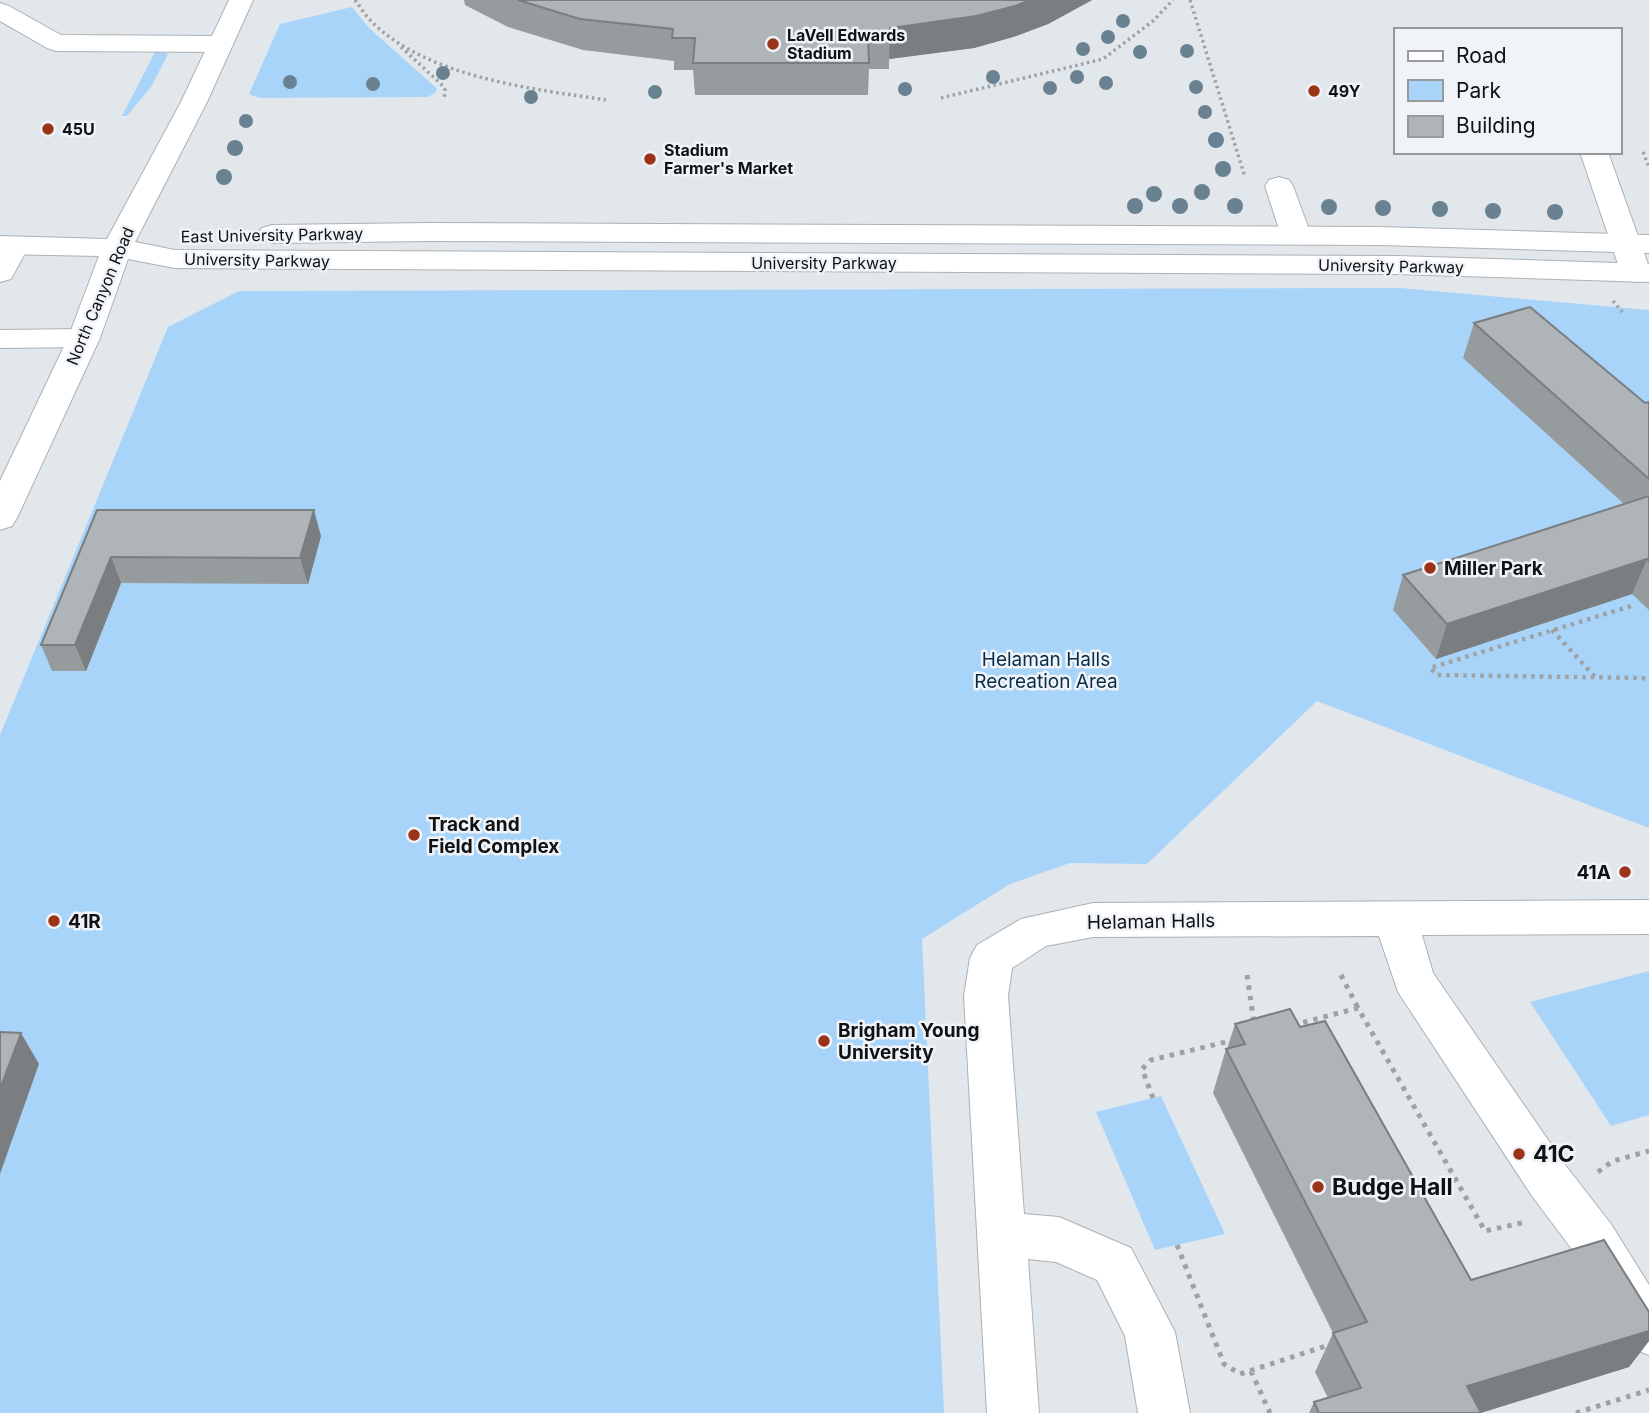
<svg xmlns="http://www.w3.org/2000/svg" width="1649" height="1413" viewBox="0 0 1649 1413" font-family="Inter,sans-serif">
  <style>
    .green { fill: #a9d4f9 }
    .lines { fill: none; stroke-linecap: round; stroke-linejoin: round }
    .minor-casing { stroke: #acb1b5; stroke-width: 2 }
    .major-casing { stroke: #acb1b5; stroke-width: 2 }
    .path-far2 { stroke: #9ea2a5; stroke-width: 3.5; stroke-dasharray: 2.5 3.5; stroke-linecap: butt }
    .path-far1 { stroke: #9ea2a5; stroke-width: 4.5; stroke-dasharray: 3.5 5; stroke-linecap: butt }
    .path { stroke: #9ea2a5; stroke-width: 5; stroke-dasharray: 4.5 6; stroke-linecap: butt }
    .minor { fill: #fff; fill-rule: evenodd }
    .major { fill: #fff; fill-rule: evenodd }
    .tree { fill: #6a8191 }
    .wall { fill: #969b9e }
    .shaded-wall { fill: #7a7e81 }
    .building { fill: #afb4b8; stroke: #7a7e81; stroke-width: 2 }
    .poi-dot { fill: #9b3318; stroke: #f0f4f8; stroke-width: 2.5 }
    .labels { text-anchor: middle; stroke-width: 5; stroke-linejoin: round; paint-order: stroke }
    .far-poi-label { font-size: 16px; font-weight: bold; fill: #101213; stroke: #f0f4f8; text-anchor: start }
    .far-street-label { font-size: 16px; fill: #101213; stroke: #f0f4f8 }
    .poi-label { font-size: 19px; font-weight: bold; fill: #101213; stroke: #f0f4f8; text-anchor: start }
    .park-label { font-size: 19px; fill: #082d48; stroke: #f0f4f8 }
    .street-label { font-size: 19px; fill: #101213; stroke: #f0f4f8 }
    .near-poi-label { font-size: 23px; font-weight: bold; fill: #101213; stroke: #f0f4f8; text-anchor: start }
  </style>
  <rect width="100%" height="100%" fill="#e2e7eb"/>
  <path class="green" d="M352,7L368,27L433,85L437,89L435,93L428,97L259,98L249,94L280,24Z
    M156,50L168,54L151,87L127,116H122Z
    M1400,288L1649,310V828L1317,701L1147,864L1070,863L1010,884L922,939L944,1413H0V735L168,327L239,291Z
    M1649,971V1115L1611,1126L1530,1002Z
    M1161,1096L1225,1234L1155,1250L1096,1112Z"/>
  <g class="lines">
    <defs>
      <path id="minor" d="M0,3L9,6L61,35L220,36L229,39L233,44L229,49L220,52L56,51L47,48L0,21Z
        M1580,152H1608L1649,267L1647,279L1636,282L1625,279L1621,273Z
        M1279,177L1289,180L1293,186L1311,235L1306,241L1296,244L1286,241L1281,235L1265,186L1269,180Z
        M14,237L24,240L29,246L11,279L0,282V245L4,240Z
        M84,329L95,331L100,338L95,345L84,347L0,348V330Z
        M1649,900V934L1422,935L1433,973L1566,1166L1611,1224L1649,1285V1355L1631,1348L1577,1256L1532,1196L1398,992L1379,936L1093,937L1046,946L1012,968L1008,996L1024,1214L1059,1217L1131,1248L1175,1332L1190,1413H1138L1125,1336L1097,1280L1056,1262L1028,1259L1039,1413H987L964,996L970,958L977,945L1021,919L1093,903Z"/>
      <path id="major" d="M229,0H253L207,102L135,242L175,250L1397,256L1649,264V282L1397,274L175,268L128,259L100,338L17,518L12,526L0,530V481L68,338L99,256L0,254V236L107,239L181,102Z
        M428,223L1379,227L1649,235V253L1379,245L428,241L272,243L262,240L257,234L262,228L272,225Z"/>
    </defs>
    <use href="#minor" class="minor-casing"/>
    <use href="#major" class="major-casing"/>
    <path class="path-far2" d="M355,0C361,8 367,18 375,25C432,78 533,89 607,100
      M1190,0L1245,177
      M401,47L441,84L445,90L444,100
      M941,98L1103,59L1153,21L1173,0
      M1643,152L1649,167
      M1613,301L1624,314"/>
    <path class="path-far1" d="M1631,606L1430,668L1437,675L1643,678L1649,681
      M1552,630L1596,678"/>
    <path class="path" d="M1247,975L1254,1023
      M1341,975L1358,1008
      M1293,1025L1358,1008L1485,1231L1526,1222
      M1153,1098L1142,1069L1151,1060L1234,1040
      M1598,1172L1613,1161L1649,1151
      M1177,1245L1224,1364L1240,1374L1332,1344
      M1251,1371L1270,1413
      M1576,1413L1649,1390"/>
    <use href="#minor" class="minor"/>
    <use href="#major" class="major"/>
  </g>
  <g class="tree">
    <circle cx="1123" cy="21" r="7"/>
    <circle cx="1108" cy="37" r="7"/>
    <circle cx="1083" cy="49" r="7"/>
    <circle cx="1187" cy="51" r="7"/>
    <circle cx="1140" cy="52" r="7"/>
    <circle cx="443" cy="73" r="7"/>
    <circle cx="993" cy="77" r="7"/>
    <circle cx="1077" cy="77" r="7"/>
    <circle cx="290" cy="82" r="7"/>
    <circle cx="1106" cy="83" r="7"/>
    <circle cx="373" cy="84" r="7"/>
    <circle cx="1196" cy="87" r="7"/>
    <circle cx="1050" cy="88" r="7"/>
    <circle cx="905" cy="89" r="7"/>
    <circle cx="655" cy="92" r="7"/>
    <circle cx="531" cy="97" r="7"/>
    <circle cx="1205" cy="112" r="7"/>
    <circle cx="246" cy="121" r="7"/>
    <circle cx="1216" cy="140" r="8"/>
    <circle cx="235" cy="148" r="8"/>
    <circle cx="1223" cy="169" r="8"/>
    <circle cx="224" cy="177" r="8"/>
    <circle cx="1202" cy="192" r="8"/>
    <circle cx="1154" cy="194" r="8"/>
    <circle cx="1135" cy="206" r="8"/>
    <circle cx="1180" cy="206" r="8"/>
    <circle cx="1235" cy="206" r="8"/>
    <circle cx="1329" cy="207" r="8"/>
    <circle cx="1383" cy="208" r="8"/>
    <circle cx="1440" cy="209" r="8"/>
    <circle cx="1493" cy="211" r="8"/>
    <circle cx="1555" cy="212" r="8"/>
  </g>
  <path class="wall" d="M464,0H1092L1048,24L1013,37L974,48L889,59V69H869L868,95H695L693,70H674V61L583,50L508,27L465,5Z
    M1474,323L1645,403L1649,402V610L1632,594L1436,659L1393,610L1403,575L1624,504L1463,358Z
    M97,510L321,536L308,584L121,583L86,671H52L41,645Z
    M1235,1024L1300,1027L1471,1280L1649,1312V1341L1629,1367L1481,1413H1309L1314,1402L1328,1398L1315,1372L1333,1333L1213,1093L1226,1049H1227Z"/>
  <path class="shaded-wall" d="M1031,0H1092L1048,24L1013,37L974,48L889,59L890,28Z
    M314,510L321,536L308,584L300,558Z
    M111,557L121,583L86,671L75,645Z
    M1647,559L1632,594L1436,659L1447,624Z
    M21,1033L39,1064L0,1174V1089Z
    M1649,1331V1341L1629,1367L1480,1413L1467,1386Z"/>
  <path class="building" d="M518,0H1031L1015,6L976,16L890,28V38H868L869,63H693L695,38H672L673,29L580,19Z
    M1530,307L1645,403L1649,402V479L1474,323Z
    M1649,496V561L1647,559L1447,624L1403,575Z
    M97,510H314L300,558L111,557L75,645H41Z
    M1290,1009L1300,1027L1325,1021L1471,1280L1604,1240L1649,1312V1331L1467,1386L1481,1413H1319L1314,1402L1361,1388L1333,1333L1367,1322L1226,1049L1245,1044L1235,1024Z
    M0,1032L21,1033L0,1089Z"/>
  <g class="poi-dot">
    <circle cx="773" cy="44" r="7"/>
    <circle cx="1314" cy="91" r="7"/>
    <circle cx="48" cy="129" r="7"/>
    <circle cx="650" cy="159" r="7"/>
    <circle cx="1430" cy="568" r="7"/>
    <circle cx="414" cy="835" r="7"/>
    <circle cx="1625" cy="872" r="7"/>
    <circle cx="54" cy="921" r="7"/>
    <circle cx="824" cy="1041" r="7"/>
    <circle cx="1519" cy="1154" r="7"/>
    <circle cx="1318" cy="1187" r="7"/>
  </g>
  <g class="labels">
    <g class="far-poi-label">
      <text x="787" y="41">LaVell Edwards<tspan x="787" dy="18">Stadium</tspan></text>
      <text x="1328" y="97">49Y</text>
      <text x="62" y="135">45U</text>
      <text x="664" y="156">Stadium<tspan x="664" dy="18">Farmer's Market</tspan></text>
    </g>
    <g class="far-street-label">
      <text transform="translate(272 235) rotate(-1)" y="6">East University Parkway</text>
      <text transform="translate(257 260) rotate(1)" y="6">University Parkway</text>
      <text x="824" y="269">University Parkway</text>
      <text transform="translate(1391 266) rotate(1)" y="6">University Parkway</text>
      <text transform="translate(100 296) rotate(-67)" y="6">North Canyon Road</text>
    </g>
    <g class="poi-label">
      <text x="1444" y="575">Miller Park</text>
      <text x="428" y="831">Track and<tspan x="428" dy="22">Field Complex</tspan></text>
      <text x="1611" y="879" text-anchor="end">41A</text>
      <text x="68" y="928">41R</text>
      <text x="838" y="1037">Brigham Young<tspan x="838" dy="22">University</tspan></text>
    </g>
    <g class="park-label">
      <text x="1046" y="666">Helaman Halls<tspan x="1046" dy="22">Recreation Area</tspan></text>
    </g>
    <g class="street-label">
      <text transform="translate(1151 921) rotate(-1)" y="7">Helaman Halls</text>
    </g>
    <g class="near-poi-label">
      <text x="1533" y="1162">41C</text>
      <text x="1332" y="1195">Budge Hall</text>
    </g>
  </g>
  <rect x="1394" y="28" width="228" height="126" fill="#f0f4f8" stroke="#969a9c" stroke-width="2"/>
  <rect x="1408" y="51" width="35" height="10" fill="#ffffff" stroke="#969a9c" stroke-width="2"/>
  <text x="1456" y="63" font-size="21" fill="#101213">Road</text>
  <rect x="1408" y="80" width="35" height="21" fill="#a9d4f9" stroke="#969a9c" stroke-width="2"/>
  <text x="1456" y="98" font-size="21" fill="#101213">Park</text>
  <rect x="1408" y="116" width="35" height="21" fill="#afb4b8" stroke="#969a9c" stroke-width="2"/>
  <text x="1456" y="133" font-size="21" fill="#101213">Building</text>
</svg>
